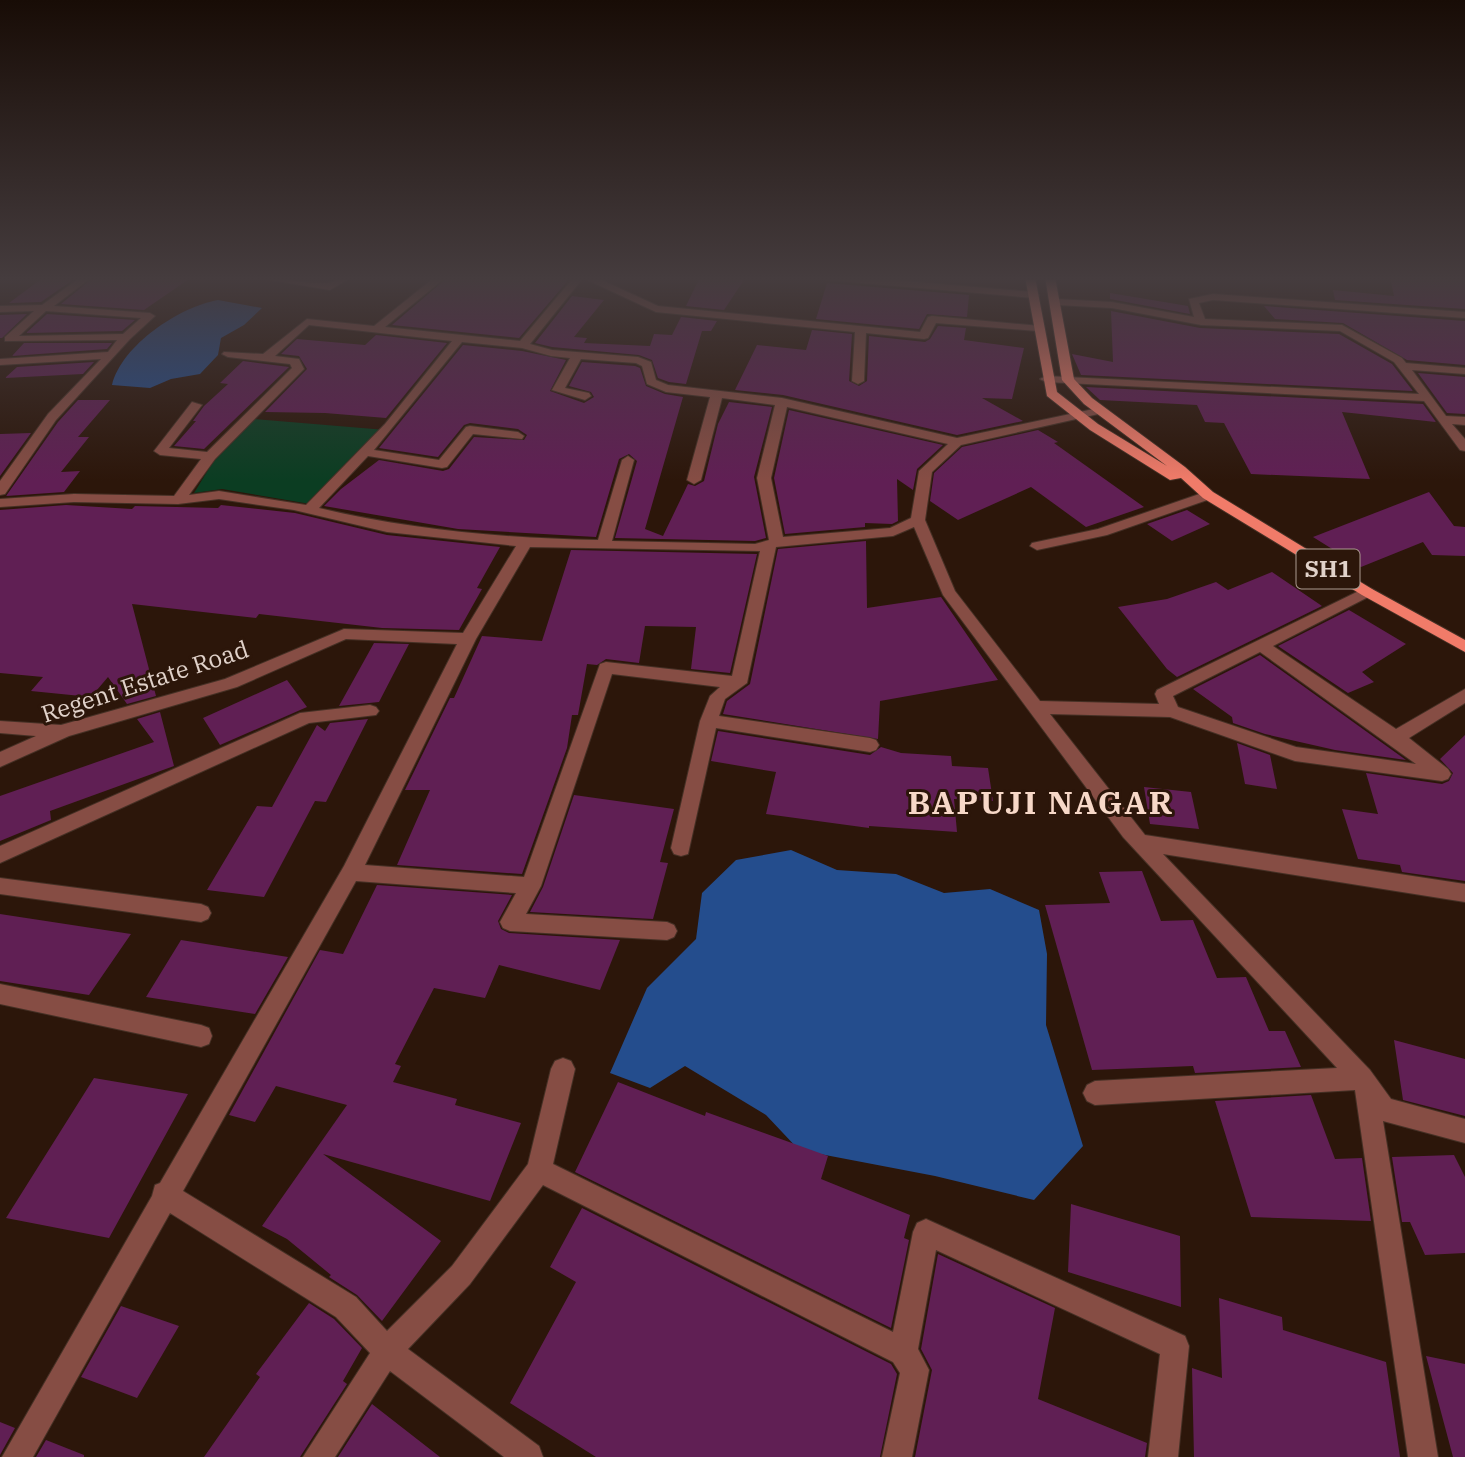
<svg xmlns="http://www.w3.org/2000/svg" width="1465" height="1457" viewBox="0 0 1465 1457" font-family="'IBM Plex Serif',serif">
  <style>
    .green { fill: #0b3d22 }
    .water { fill: #244d8d }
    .building { fill: #601f54 }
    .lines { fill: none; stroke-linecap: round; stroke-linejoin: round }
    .minor-casing { stroke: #453025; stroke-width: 2 }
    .major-casing { stroke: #453025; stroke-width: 2 }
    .minor { fill: #864d44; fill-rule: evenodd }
    .major { fill: #f17b69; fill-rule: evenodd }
    .labels { text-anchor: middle; stroke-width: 6; stroke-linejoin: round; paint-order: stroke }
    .shield { fill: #2c160a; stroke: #ab9a90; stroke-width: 2 }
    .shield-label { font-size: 23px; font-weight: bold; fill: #e1d2ca }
    .street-label { font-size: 24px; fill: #e1d2ca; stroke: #2c160a }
    .district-label { font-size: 32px; font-weight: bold; letter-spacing: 2px; fill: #f7d8c8; stroke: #2c160a }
  </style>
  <rect width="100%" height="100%" fill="#2c160a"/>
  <path class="green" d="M253,419L386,430L310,504L222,489L194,493L216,457Z"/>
  <path class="water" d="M218,300L262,308L244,325L221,338L218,355L200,374L171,379L150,388L112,385C122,345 179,307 218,300Z
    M791,850L837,870L896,874L944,893L990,889L1039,910L1047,954L1046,1025L1083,1146L1034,1200L935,1176L799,1150L766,1115L685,1066L650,1088L610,1073L647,988L696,939L702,893L736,860Z"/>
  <path class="building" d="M44,277H77L41,302L9,303Z
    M94,277H188L189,279L144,310L61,304Z
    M448,277H571L519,338L392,325Z
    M700,277H746L724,310L686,306Z
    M1390,277H1465V309L1335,300L1333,290L1394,296Z
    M827,283L969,295L967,317L927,314L919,329L816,319Z
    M1110,293L1188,306L1190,314L1110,299Z
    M572,296L604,300L574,337L587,338L584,343L650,346L654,334L672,335L681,317L717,321L711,331H702L686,384L669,382L658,378L652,360L639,355L552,347L535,343Z
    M1264,306L1465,321V365L1407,360L1343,323L1275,319Z
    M1111,311L1200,328L1339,334L1392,364L1413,391L1081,375L1072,354L1113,362Z
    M27,314L2,338H0V315Z
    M47,314L135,320L122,331L26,333Z
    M938,326L966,328L964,340L1024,348L1012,399L982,398L1023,421L957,435L783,395L735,390L757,345L806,350L812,330L852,334L849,381L859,386L867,381L869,336L925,342L930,339Z
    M376,335L447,343L386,418L325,413L265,412L307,369L299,356L281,354L297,339L365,345Z
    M24,343H112L107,349L12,356Z
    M463,345L522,351L566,360L550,391L584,403L594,397L591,392L569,386L582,362L635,366L640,368L646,386L665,394L683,397L645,529L663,536L688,484L695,486L704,481L718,424L729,402L772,407L754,477L766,538L755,541L615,538L637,461L629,454L619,459L596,537L458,529L324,506L341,489L379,460L443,471L449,469L474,437L524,440L527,435L518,429L470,423L464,425L438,457L379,448Z
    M243,361L289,367L204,449L174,446L196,421H193L204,406L228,384L220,383Z
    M94,362L83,374L5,378L17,367Z
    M1418,373L1465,377V414L1447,413Z
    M1086,387L1423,404L1436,422L1342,412L1370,479L1251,474L1224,423L1205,422L1197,405L1100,400Z
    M78,400H110L78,437H89L61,472L80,471L64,492L6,496L58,422Z
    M789,410L943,445L917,469L913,490L897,479L898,521L892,524L865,523V527L785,534L774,478Z
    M1038,430L1058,442L1054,443L1144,507L1086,527L1031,487L958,520L930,501L934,473L962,447Z
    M31,433L0,476V434Z
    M1429,492L1454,526L1465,527V556L1432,555L1423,542L1361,567L1313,537Z
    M66,505L132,509L135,506L218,508L221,505L295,513L387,535L500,547L477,588L482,589L459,630L382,628L259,614L256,618L132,604L156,696L127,704L108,677L91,697L31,691L43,677L0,673V510Z
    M1187,510L1210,524L1172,541L1147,524Z
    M866,541L867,608L941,597L998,680L880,701L878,739L723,714L727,701L750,684L778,549Z
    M571,550L757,554L730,673L691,669L696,627L645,626L639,663L606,659L597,665L587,664L578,715H572L567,748L522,874L397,865L430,790H405L450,698H454L482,636L542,641Z
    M1272,572L1322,606L1177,677L1167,669L1118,607L1167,599L1216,582L1228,590Z
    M1349,610L1406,644L1362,672L1374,682L1348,693L1278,646Z
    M374,643L409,644L379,702L339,706Z
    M1260,655L1406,760L1335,750L1265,734L1233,723L1232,717L1193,689Z
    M287,680L307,707L220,745L203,718Z
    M160,712L174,766L50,811L51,820L0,841V796L154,742L137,719Z
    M368,719L326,802L315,801L264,897L207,890L257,806L272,807L317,725L325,731L330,723Z
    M718,731L870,755L881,747L901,753L951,756L952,766L988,768L993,801L954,799L957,832L869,826V828L766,814L776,772L711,761Z
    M1465,735V881L1402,872L1400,865L1358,859L1342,809L1378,814L1366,773L1442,784L1449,781L1453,773L1440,759Z
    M1237,743L1270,755L1277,789L1245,784Z
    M1144,787L1191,792L1199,829L1150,824Z
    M574,795L674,809L660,862L668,863L653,919L530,912L543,887Z
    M1142,871L1161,921L1193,920L1217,978L1246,977L1269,1031H1285L1301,1067L1195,1073L1193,1066L1092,1070L1045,905L1110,903L1099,872Z
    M377,885L512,895L498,921L501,929L509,933L620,940L600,990L499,965L485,998L434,988L395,1064L401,1066L393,1082L457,1099L455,1105L521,1123L490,1201L323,1154L441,1241L382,1321L357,1295L329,1277L331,1275L287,1239L262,1226L347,1105L276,1086L255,1122L229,1115L320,950L343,954Z
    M0,914L131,934L89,995L0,981Z
    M181,940L288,957L255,1014L146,997Z
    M1394,1040L1465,1059V1116L1403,1100Z
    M94,1078L188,1094L109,1238L6,1218Z
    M618,1082L705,1116L706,1112L828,1156L821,1179L910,1215L904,1238L909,1240L891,1328L575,1172Z
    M1311,1095L1335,1159L1362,1158L1371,1221L1251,1217L1215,1101Z
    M1454,1155L1465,1177V1253L1425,1255L1410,1222H1402L1392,1157Z
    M1071,1204L1180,1236L1181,1307L1068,1272Z
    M582,1208L891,1364L897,1374L880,1457H596L510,1403L576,1282L550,1267Z
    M938,1254L1055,1308L1038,1399L1147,1443L1145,1457H915L932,1370L921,1349Z
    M1219,1298L1282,1317L1283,1330L1386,1362L1400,1457H1194L1192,1368L1222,1378Z
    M309,1303L334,1319L362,1348L343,1381L347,1384L300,1457H204L260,1377L256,1374Z
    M121,1306L179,1326L137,1398L81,1377Z
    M1426,1356L1465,1364V1457H1453Z
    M372,1404L440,1457H338Z
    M0,1422L15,1428L0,1455Z
    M46,1440L84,1455V1457H36Z"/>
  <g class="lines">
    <defs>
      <path id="minor" d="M81,277H92L54,306L150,313L155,316L130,339L56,420L5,494L0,495V481L48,414L101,359L0,365V359L108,352L117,340L5,341V337L34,311L0,312V306L42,305ZM46,311L141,318L123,334L19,336Z
        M191,277H208L203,280Z
        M252,277C277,276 301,284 325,283C335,283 340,277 352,277L330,290Z
        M435,277H446L385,327L520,341L574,277H595L658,306L920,332L928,317L932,316L1041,326V330L1037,331L936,323L928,338L924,339L866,333L864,381L858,384L852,381L855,332L656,312L583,278L530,344L552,350L638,357L651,362L656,380L668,385L782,398L957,438L1103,407V413L961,445L932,472L925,520L955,591L1040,701L1159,704L1155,694L1157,690L1367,587L1372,589L1375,592L1372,595L1273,646L1396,729L1465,689V703L1409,738L1448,769L1451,774L1448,779L1442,781L1295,761L1170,717L1050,714L1145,835L1465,884V902L1163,854L1370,1070L1391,1099L1465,1119V1143L1383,1121L1438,1457H1408L1355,1090L1095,1105L1087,1101L1083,1093L1087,1085L1095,1081L1337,1068L1123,837L943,595L914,527L893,536L776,547L747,683L725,699L719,716L870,738L876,740L879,745L876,750L870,752L716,728L688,854L681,856L674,854L671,848L700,721L710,696L720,687L612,674L541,886L526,914L667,922L674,925L677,931L674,937L667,940L510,931L503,928L500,922L516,893L356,881L183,1191L356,1297L387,1331L452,1266L528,1164L551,1069L555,1061L563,1058L571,1061L575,1069L553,1164L893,1332L913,1232L917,1223L926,1219L1185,1336L1189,1346L1178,1457H1148L1160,1354L936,1250L918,1349L929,1370L912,1457H882L900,1373L893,1362L543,1185L470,1284L408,1349L539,1446L543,1457H504L390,1371L335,1457H303L370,1353L336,1317L170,1213L33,1457H2L152,1196L155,1185L160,1183L344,866L457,644L346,639L237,687L69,736L0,767V752L36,736L0,733V721L61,725L225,679L344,629L463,633L516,546L387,532L294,510L219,499L178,504L74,502L0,507V499L74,494L174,496L201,459L160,455L154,451L192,402L202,405L169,448L207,452L292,368L290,364L228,357L222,354L224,352L263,354L307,319L374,326ZM309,325L452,341L385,424L306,505L219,491L189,495L215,459L302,371L304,369L299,359L275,356ZM462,342L522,348L551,356L570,358L552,390L585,400L591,396L589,393L565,388L581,359L636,363L642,366L647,384L666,392L710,397L687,480L694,484L701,480L722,398L775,405L757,478L769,540L755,544L612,541L634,460L628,456L622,460L598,540C502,538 412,530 319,508L368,456L442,468L447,467L473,434L522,439L524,436L518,432L470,426L466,427L439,460L374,450ZM787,407L948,444L919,471L911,518L890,528L783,537L771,478ZM530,547L760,551L732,676L606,662L600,664L524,877L365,865L476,639ZM1260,652L1416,764L1296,747L1178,707L1173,696Z
        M821,277H859L1034,292L1039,295L1034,298L826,280Z
        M1213,294L1465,312V318L1213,300L1199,303L1205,319L1342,325L1402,358L1406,363L1465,368V374L1412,370L1446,416L1465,417V425L1452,424L1465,439V451L1460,450L1424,401L1046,382L1040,379L1046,376L1419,394L1394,362L1340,331L1201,325L1112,308L1057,305L1052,302L1057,299L1112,302L1194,317L1189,299Z
        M1208,491L1213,492V498L1107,535L1037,550L1030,546L1032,543L1098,529Z
        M370,705L376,707L379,711L376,715L309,723L0,863V846L300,713Z
        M0,878L201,904L208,907L211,913L208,919L201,922L0,894Z
        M0,984L201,1025L209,1028L212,1036L209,1044L201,1047L0,1004Z"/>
      <path id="major" d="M1025,277H1035L1057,392L1098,424L1167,466L1084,404L1062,380L1045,277H1055L1074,379L1092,398L1185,467L1213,492L1372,589L1465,640V652L1362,595L1203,498L1181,478L1170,480L1090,430L1047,396Z"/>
    </defs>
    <use href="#minor" class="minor-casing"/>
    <use href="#major" class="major-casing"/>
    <use href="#minor" class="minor"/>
    <use href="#major" class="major"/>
  </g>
  <linearGradient id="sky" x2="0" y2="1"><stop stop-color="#180c06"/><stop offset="0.58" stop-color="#453c3e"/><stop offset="1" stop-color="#453c3e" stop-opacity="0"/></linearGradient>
  <rect width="1465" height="481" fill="url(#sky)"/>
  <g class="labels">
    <rect class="shield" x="1296.5" y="549.5" width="63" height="39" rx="5"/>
    <g class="shield-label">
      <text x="1328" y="577">SH1</text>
    </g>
    <g class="street-label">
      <text transform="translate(145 682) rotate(-18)" y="8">Regent Estate Road</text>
    </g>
    <g class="district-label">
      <text x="1041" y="814">BAPUJI NAGAR</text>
    </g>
  </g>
</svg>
